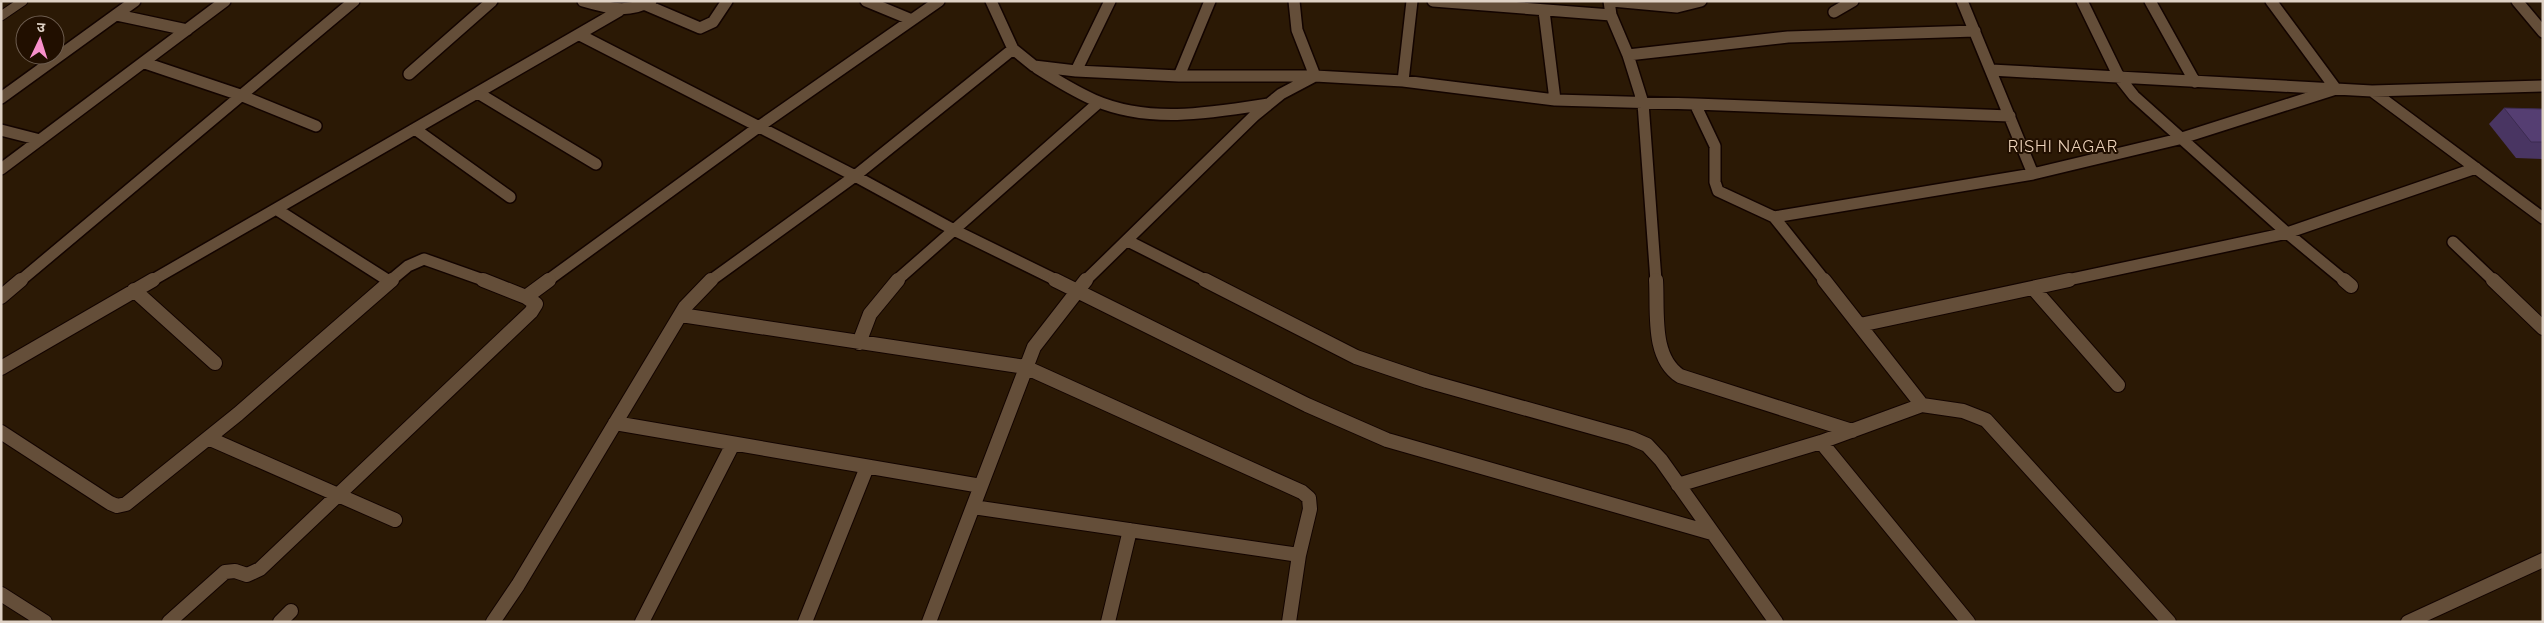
<svg xmlns="http://www.w3.org/2000/svg" width="2544" height="623" viewBox="0 0 2544 623" font-family="Raleway,'Noto Sans Devanagari',sans-serif">
  <style>
    .lines { fill: none; stroke-linecap: round; stroke-linejoin: round }
    .lane-casing { stroke: #130400; stroke-width: 11 }
    .street-far1-casing { stroke: #130400; stroke-width: 14 }
    .street-casing { stroke: #130400; stroke-width: 16 }
    .lane { stroke: #644e39; stroke-width: 9 }
    .street-far1 { stroke: #644e39; stroke-width: 11 }
    .street { stroke: #644e39; stroke-width: 14 }
    .wall { fill: #493562 }
    .building { fill: #553e72; stroke: #3c2b50 }
    .labels { text-anchor: middle; stroke-width: 4; stroke-linejoin: round; paint-order: stroke }
    .neighbourhood-label { font-size: 16px; letter-spacing: 1px; fill: #ecd2b9; stroke: #210f00 }
  </style>
  <rect width="100%" height="100%" fill="#2b1905"/>
  <g class="lines">
    <defs>
      <path id="lane" d="M1,16L23,1"/>
      <path id="street-far1" d="M583,1C607,8 628,14 651,1
        M866,1L912,20
        M991,1L1013,49L1034,66L1076,71L1179,76H1315L1297,30L1294,1
        M1433,1L1611,15
        M1609,1L1611,15L1628,55L1643,103L1656,281
        M1612,1L1677,7L1701,1
        M1962,1L2033,174
        M2082,1L2119,77L2134,96L2287,233L2345,281
        M2150,1L2195,82
        M2517,1L2543,32
        M646,5L700,28L713,22L727,1
        M1544,11L1555,100
        M1834,12L1853,1
        M117,15L187,30
        M580,35L855,176L954,230L1058,281
        M1628,55L1788,37L1975,31
        M145,63L240,95L316,126
        M1037,68C1056,80 1074,91 1094,100C1149,124 1211,113 1268,104
        M1991,70L2372,91L2543,86
        M1076,71L1110,1
        M409,74L492,1
        M1179,76L1210,1
        M1403,81L1412,1
        M2372,91L2543,218
        M478,93L596,164
        M1,98L135,1
        M1695,104L2010,116
        M415,129L510,197
        M1,130L40,140
        M1,169L225,1
        M276,209L389,281
        M1774,217L2033,174L2179,139L2336,89L2271,1
        M1128,241L1207,281
        M2453,242L2494,281
        M20,281L354,1
        M151,281L619,11
        M390,281L408,266L424,259L486,281
        M547,281L757,128L939,1
        M710,281L855,176L1013,49
        M896,281L1098,103
        M1085,281L1254,116L1281,94L1315,76L1403,81L1555,100L1695,104L1715,146V182L1718,191L1774,217L1825,281
        M2063,281L2287,233L2476,168"/>
      <path id="street" d="M483,280L526,297L549,280
        M1055,280L1307,405L1387,440L1712,533
        M1205,280L1356,357L1427,381L1631,438L1647,445L1661,460L1776,622
        M1656,280C1658,311 1651,357 1680,376L1852,431
        M2344,280L2351,286
        M2493,280L2543,328
        M2033,288L2118,385
        M134,290L215,363
        M1,297L21,280
        M681,315L1025,367L1302,492L1309,498L1310,509L1299,555L1289,622
        M1860,325L2069,280
        M859,343L870,314L898,280
        M1,368L153,280
        M1922,405L1963,411L1986,420L2169,622
        M615,423L981,486
        M1,432L110,503L117,506L126,504L238,414L392,280
        M208,438L395,520
        M1821,442L1968,622
        M1678,485L1821,442L1922,405L1824,280
        M973,507L1299,555
        M1,594L45,622
        M169,622L225,572L235,571L247,575L260,569L531,312L536,304L526,297
        M280,622L291,611
        M493,622L518,585L685,307L711,280
        M642,622L733,444
        M805,622L867,467
        M929,622L1034,347L1086,280
        M1108,622L1130,530
        M2408,622L2543,560"/>
    </defs>
    <use href="#lane" class="lane-casing"/>
    <use href="#street-far1" class="street-far1-casing"/>
    <use href="#street" class="street-casing"/>
    <use href="#lane" class="lane"/>
    <use href="#street-far1" class="street-far1"/>
    <use href="#street" class="street"/>
  </g>
  <path class="wall" d="M2504,108L2543,109V159L2516,158L2489,124Z"/>
  <path class="building" d="M2504,108L2543,109V142H2531Z"/>
  <g class="labels">
    <g class="neighbourhood-label">
      <text x="2063" y="152">RISHI NAGAR</text>
    </g>
  </g>
  <rect width="2544" height="623" fill="none" stroke="#dfd2c6" stroke-width="5"/>
  <g transform="translate(40 40) rotate(4)"><circle r="24" fill="#210f00" stroke="#6d5d4f"/>
  <path d="M0-4L9 19L0 12L-9 19Z" fill="#f890cb"/>
  <text y="-8" font-size="14" font-weight="bold" text-anchor="middle" fill="#dfd2c6">उ</text>
  </g>
</svg>
